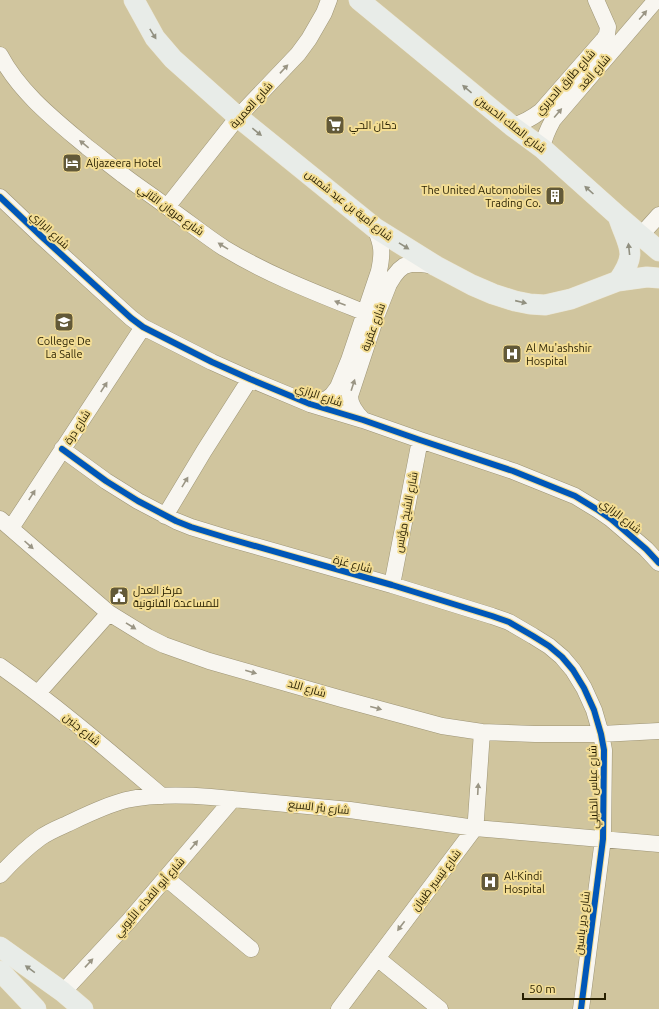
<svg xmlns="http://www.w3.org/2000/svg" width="659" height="1009" viewBox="0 0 659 1009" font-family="Ubuntu,Cairo,sans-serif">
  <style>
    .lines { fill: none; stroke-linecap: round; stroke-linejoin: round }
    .minor-casing { stroke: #9d9475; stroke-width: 17 }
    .major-casing { stroke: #eae5d3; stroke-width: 21 }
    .minor { stroke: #f8f6f0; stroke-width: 16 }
    .major { stroke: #e8ece8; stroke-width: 20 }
    .cycleway-casing { stroke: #f3dd94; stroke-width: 8 }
    .cycleway { stroke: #0057b8; stroke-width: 6 }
    .oneway { fill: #9a9584 }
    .oneway2 { fill: #919080 }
    .labels { text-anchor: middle; stroke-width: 4; stroke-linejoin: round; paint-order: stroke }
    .street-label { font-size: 11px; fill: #271f01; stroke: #f3dd94 }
    .poi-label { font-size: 11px; fill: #271f01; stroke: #f3dd94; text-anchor: start }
  </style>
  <rect width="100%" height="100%" fill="#d0c59e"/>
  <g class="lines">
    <defs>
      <path id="minor" d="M0,55C20,93 55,120 87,147C99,156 111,166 123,175C137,186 153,196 167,207C186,220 204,235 224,248C272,277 324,296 376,317
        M512,126C523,123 532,118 541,111L604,39L607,34L608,27L596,0
        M542,148C544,138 548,129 553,120L656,0
        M0,197L41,236L131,318L143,327L212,362L250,379L310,404L363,420L420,440L513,471L575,496L598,510L611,519L646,549L659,563
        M167,207L238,117L298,54L309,39L324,13L329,0
        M641,235L659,215
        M310,404L327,399L332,395L338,387L349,360L379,271C383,252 382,245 375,228
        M363,420C356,413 350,406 350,396L376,317L389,284L394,276L399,270L404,266L411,264H422L436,266
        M62,449L106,481L138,501L176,521L191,527L227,538L392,585L492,616L509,622L533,636L549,646L562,657L573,670L584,688L594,710L601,734L604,750L603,839L581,1009
        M165,516L204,451L250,379
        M0,519L52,564L109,613L148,637L164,645L209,661L342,699L442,726L482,732L535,734H601L659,731
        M11,528L143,327
        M392,585L420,440
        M0,666C57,706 109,751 162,796
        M38,693L109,613
        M0,875C12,862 25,849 40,838C48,832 58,828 67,824C86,815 106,805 126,800C154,794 184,795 211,797L350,810L475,828L659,844
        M166,878L251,949
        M377,958L440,1009
        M63,992L128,922L233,799
        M339,1009L475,828L476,819L482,732"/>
      <path id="major" d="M134,0L155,38L173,59L238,117L375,228L436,266L472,285L493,294L515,301L530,304L545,305L571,299L618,281L647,277L659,278
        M359,0L512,126L542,148L618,216L659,251
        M618,281C638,253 629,248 619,219
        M0,947L63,992L83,1009
        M0,971L36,1009"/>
    </defs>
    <use href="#minor" class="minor-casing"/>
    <use href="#major" class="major-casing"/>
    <use href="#minor" class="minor"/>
    <use href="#major" class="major"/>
    <defs>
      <path id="cycleway" d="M0,197L41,236L131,318L143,327L212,362L250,379L310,404L363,420L420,440L513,471L575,496L598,510L611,519L646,549L659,563
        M62,449L106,481L138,501L176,521L191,527L227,538L392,585L492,616L509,622L533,636L549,646L562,657L573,670L584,688L594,710L601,734L604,750L603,839L581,1009"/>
    </defs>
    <use href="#cycleway" class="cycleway-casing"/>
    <use href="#cycleway" class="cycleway"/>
  </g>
  <defs><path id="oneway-solid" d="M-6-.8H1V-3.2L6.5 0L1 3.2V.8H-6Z"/></defs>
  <g class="oneway">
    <use href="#oneway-solid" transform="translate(643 15) rotate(-50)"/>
    <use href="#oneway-solid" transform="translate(284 69) rotate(-47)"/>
    <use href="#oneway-solid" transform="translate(558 113) rotate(-50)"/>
    <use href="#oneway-solid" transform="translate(84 144) rotate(-141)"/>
    <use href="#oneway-solid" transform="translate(223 246) rotate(-148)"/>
    <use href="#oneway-solid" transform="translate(340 303) rotate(-159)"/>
    <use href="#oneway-solid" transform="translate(353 385) rotate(-72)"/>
    <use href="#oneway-solid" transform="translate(104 387) rotate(-57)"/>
    <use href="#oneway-solid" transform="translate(185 482) rotate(-59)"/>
    <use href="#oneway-solid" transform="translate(32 495) rotate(-57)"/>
    <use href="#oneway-solid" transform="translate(29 545) rotate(42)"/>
    <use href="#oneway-solid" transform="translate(131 626) rotate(32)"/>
    <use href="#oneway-solid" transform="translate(251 672) rotate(16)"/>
    <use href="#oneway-solid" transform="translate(376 708) rotate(15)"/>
    <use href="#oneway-solid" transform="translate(478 789) rotate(-87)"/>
    <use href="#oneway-solid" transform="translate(194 845) rotate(-50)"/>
    <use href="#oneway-solid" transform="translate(401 926) rotate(127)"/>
    <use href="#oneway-solid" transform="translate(89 963) rotate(-47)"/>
  </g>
  <g class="oneway2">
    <use href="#oneway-solid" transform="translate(153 34) rotate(58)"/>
    <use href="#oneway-solid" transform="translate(467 89) rotate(-140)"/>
    <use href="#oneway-solid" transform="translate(257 132) rotate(39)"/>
    <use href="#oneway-solid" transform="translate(589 190) rotate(-138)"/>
    <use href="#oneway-solid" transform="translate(404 246) rotate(32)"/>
    <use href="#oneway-solid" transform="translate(629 249) rotate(-96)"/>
    <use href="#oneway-solid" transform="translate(521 302) rotate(13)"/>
    <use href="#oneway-solid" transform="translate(30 969) rotate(-144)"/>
  </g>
  <defs>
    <symbol id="supermarket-square" viewBox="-11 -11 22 22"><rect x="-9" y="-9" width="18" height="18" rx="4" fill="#625938" stroke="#f3dd94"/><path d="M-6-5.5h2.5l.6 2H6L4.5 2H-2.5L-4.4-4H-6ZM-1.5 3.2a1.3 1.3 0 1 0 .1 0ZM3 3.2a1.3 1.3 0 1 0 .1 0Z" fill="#fff"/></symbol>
    <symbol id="hotel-square" viewBox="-11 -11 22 22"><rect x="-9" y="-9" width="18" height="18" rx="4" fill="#625938" stroke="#f3dd94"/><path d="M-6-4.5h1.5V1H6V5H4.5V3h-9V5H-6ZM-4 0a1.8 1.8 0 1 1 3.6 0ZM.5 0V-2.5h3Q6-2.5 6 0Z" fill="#fff"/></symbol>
    <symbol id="building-square" viewBox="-11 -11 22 22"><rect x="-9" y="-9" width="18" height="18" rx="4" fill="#625938" stroke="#f3dd94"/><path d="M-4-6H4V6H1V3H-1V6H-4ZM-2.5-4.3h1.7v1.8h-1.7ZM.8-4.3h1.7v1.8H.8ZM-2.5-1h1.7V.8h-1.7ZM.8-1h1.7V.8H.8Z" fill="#fff"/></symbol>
    <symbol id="school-square" viewBox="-11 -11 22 22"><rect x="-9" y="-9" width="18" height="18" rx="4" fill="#625938" stroke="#f3dd94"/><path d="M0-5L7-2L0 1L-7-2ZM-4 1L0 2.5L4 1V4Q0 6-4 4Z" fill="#fff"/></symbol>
    <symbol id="hospital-square" viewBox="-11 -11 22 22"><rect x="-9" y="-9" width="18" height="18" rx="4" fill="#625938" stroke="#f3dd94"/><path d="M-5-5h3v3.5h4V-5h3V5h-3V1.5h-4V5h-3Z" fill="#fff"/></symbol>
    <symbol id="civic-square" viewBox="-11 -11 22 22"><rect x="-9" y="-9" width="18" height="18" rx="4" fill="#625938" stroke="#f3dd94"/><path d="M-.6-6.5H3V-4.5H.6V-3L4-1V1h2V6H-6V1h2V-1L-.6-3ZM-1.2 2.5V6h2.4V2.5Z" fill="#fff"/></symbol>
  </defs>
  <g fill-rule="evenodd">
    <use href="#supermarket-square" x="324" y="114" width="22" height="22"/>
    <use href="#hotel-square" x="61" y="152" width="22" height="22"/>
    <use href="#building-square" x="544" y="185" width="22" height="22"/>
    <use href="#school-square" x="53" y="311" width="22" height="22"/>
    <use href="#hospital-square" x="501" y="343" width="22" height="22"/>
    <use href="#civic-square" x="108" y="585" width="22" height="22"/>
    <use href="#hospital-square" x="479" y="871" width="22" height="22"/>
  </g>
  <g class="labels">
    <g class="street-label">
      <text transform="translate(594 72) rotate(-49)" y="4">شارع الغد</text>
      <text transform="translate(565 82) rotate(-48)" y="4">شارع طارق الحريري</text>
      <text transform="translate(251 105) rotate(-48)" y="4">شارع العمرية</text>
      <text transform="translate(511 124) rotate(38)" y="4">شارع الملك الحسين</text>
      <text transform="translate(349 205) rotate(38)" y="4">شارع أمية بن عبد شمس</text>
      <text transform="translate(171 210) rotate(36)" y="4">شارع مروان الثاني</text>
      <text transform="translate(50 230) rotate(43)" y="4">شارع الرازي</text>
      <text transform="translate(373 327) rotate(-70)" y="4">شارع عقربة</text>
      <text transform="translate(319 395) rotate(19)" y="4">شارع الرازي</text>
      <text transform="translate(77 427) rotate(-57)" y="4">شارع درة</text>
      <text transform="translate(406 512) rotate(-79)" y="4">شارع الشيخ مؤنس</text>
      <text transform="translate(621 516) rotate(38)" y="4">شارع الرازي</text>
      <text transform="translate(353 564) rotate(15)" y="4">شارع غزة</text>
      <text transform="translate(307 688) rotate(16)" y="4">شارع اللد</text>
      <text transform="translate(82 729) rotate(39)" y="4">شارع جنين</text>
      <text transform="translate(593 787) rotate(-91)" y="4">شارع عباس الخليلي</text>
      <text transform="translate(319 807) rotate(6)" y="4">شارع بئر السبع</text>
      <text transform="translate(436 880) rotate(-53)" y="4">شارع تيسير ظبيان</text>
      <text transform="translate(149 897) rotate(-49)" y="4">شارع أبو الفداء الأيوبي</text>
      <text transform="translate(582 923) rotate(-83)" y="4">شارع دير ياسين</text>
    </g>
    <g class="poi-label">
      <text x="349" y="129">دكان الحي</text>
      <text x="86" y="167">Aljazeera Hotel</text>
      <text x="541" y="194" text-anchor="end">The United Automobiles<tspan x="541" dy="13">Trading Co.</tspan></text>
      <text x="64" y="345" text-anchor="middle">College De<tspan x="64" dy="13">La Salle</tspan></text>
      <text x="526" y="352">Al Mu'ashshir<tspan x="526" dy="13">Hospital</tspan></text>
      <text x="133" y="594">مركز العدل<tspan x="133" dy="13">للمساعدة القانونية</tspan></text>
      <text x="504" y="880">Al-Kindi<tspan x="504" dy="13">Hospital</tspan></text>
    </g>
  </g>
  <path d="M523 993v6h82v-6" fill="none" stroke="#271f01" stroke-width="2"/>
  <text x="529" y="993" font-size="12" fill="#271f01" stroke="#f3dd94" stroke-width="3" paint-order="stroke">50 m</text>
</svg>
